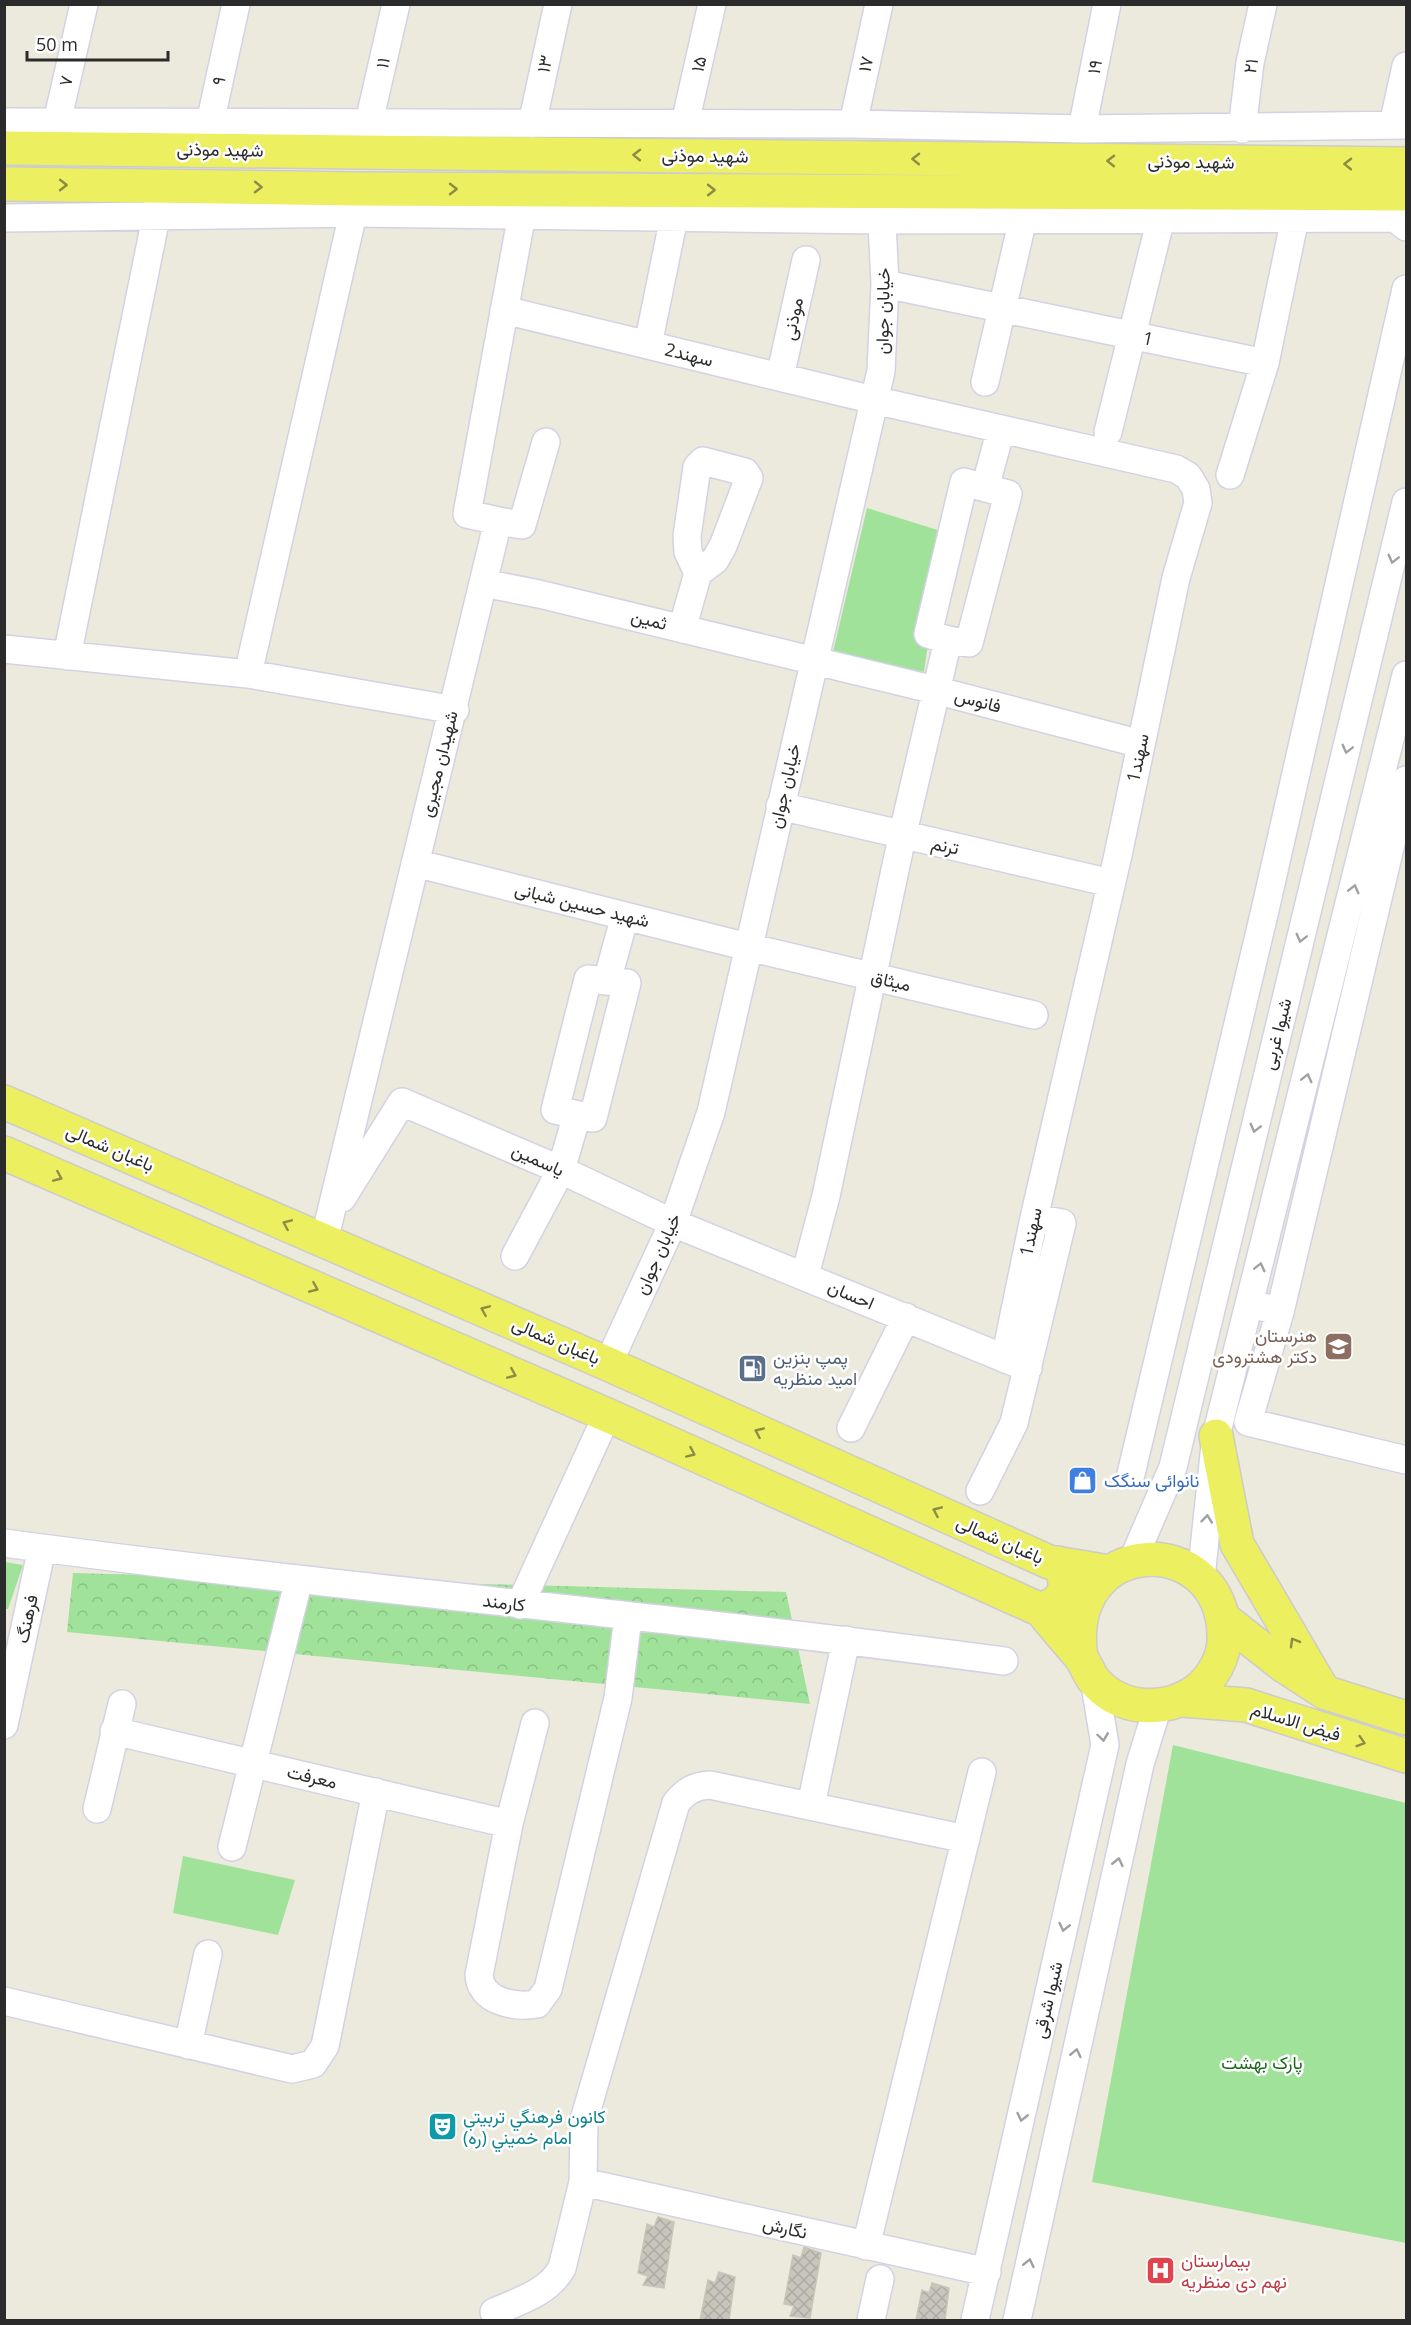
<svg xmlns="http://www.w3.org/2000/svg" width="1411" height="2325" viewBox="0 0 1411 2325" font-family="'Open Sans',Vazirmatn,sans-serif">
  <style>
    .forest { fill: url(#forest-crowns) }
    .park { fill: #a0e29a }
    .building { fill: url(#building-cross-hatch); stroke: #c8c6b6; stroke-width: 1.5 }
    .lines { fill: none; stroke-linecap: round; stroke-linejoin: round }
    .minor-casing { stroke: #d3d2e3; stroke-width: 30 }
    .major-casing { stroke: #ccc; stroke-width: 36 }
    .minor { stroke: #fff; stroke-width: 27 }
    .major { stroke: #ecef5f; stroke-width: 33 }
    .oneway { stroke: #8c8d45 }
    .oneway2 { stroke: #a0a0a0 }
    .labels { text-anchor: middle; stroke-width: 5; stroke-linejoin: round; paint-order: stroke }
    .street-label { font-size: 18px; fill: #2b2b2b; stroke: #fff }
    .education-label { font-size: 18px; fill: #785e54; stroke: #fff; text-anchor: end }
    .service-label { font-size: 18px; fill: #4e5e75; stroke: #fff; text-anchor: start }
    .shop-label { font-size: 18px; fill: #366cbe; stroke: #fff; text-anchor: start }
    .park-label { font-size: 18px; fill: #1b671f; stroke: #fff }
    .culture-label { font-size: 18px; fill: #0d838f; stroke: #fff; text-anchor: start }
    .health-label { font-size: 18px; fill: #be3a42; stroke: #fff; text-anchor: start }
  </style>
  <defs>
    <pattern id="forest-crowns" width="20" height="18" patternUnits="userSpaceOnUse" patternTransform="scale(1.5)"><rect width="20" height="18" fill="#a0e29a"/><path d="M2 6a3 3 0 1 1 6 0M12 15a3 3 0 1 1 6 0" fill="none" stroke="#8ac285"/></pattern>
    <pattern id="building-cross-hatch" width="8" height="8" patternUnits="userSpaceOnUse" patternTransform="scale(1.5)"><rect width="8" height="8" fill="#c8c6bc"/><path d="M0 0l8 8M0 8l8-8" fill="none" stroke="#acaaa2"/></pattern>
  </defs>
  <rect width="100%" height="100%" fill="#eceadd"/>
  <path class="forest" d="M73,1573L786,1592L810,1704L67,1632Z"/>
  <path class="park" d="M867,508L944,532L924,672L833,652Z
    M5,1562L23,1565L8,1609H5Z
    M1173,1745L1406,1803V2243L1092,2182Z
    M183,1856L295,1880L278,1935L173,1913Z"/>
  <path class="building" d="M658,2217L674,2222L664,2288L643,2285L648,2276L638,2273L647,2224L654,2227Z
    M804,2247L821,2253L810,2318L790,2316L794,2306L784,2304L793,2255L801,2258Z
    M719,2272L735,2277L729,2320H700L708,2280L715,2283Z
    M932,2283L949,2288L945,2320H916L922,2290L929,2293Z"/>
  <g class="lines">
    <defs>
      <path id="minor" d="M4,122L853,124L1082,129L1406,125
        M57,122L84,4
        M369,122L396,4
        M210,123L236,4
        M685,123L712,4
        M532,124L558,4
        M853,124L879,4
        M1393,125L1406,66
        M1082,129L1107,4
        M1242,129L1250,63L1263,4
        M4,218L354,213L882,220L1395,218L1406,227
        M885,284L1265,363L1295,218
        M504,310L874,400L1176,469L1188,476L1196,489L1198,503L1176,578L1118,855L1034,1218L1005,1359
        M648,345L674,217
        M780,377L806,260
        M985,382L1023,219
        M1108,432L1161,218
        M1230,475L1265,363
        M985,488L1001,429
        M498,521L522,525L546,442
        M483,583L539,594L935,690L1141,744
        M682,629L698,573L715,560L723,546L749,478L745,472L703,461L697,467L687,536L688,552L698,573
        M4,649L248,674L455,710
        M67,656L160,198
        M248,674L357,196
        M780,806L1111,883
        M415,863L748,947L1034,1015
        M607,981L627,983L593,1118L555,1110L588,979L607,981L625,916
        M342,1198L402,1102L561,1170L673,1223L1028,1368
        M324,1241L498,521L467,514L522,214
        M515,1256L561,1170L577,1115
        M805,1275L826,1196L902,837L948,640L969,643L1008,494L964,482L928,634L948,640
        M1263,1307L1280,1312L1248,1422L1406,1460
        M1280,1312L1406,780
        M608,1364L673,1223L711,1112L881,371L885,284L881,202
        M851,1428L906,1317
        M1131,1474L1265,910L1406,289
        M980,1491L1014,1423L1062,1223L1034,1218
        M4,1543C337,1588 672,1616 1004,1661
        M1132,1562L1173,1467L1406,502
        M1201,1577L1216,1436L1406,675
        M520,1605L607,1415
        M535,1723L509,1824L479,1975C480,2001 514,2008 537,2004L548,1989L618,1698L628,1617
        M4,1725L42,1548
        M114,1731L509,1824
        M811,1805L846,1640
        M97,1809L122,1704
        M232,1847L299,1579
        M4,2001L292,2069L313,2064L325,2046L376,1792
        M188,2045L208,1954
        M583,2182L987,2272
        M866,2246L982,1772
        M494,2312C519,2301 548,2293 562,2268L583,2182L584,2120L676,1803C686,1791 694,1786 710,1785L966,1839
        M871,2320L880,2279
        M975,2320L1105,1745L1094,1679
        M1017,2320L1140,1764L1158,1706"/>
      <path id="major" d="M4,148L1406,164
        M4,184L358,189L1406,194
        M4,1102L608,1364L1049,1562L1110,1572
        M4,1153L607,1415L1041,1610C1053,1625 1066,1640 1079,1655C1085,1662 1088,1672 1093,1679C1119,1711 1164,1713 1196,1691C1212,1679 1225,1657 1224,1636C1223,1528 1062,1533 1081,1658
        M1216,1436L1237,1544L1324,1692
        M1041,1610C1066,1600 1071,1587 1058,1563
        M1224,1619L1284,1666L1324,1692L1406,1718
        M1182,1700L1246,1705L1406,1756"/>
    </defs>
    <use href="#minor" class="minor-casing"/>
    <use href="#major" class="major-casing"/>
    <use href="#minor" class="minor"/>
    <use href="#major" class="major"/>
  </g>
  <defs><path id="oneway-chevron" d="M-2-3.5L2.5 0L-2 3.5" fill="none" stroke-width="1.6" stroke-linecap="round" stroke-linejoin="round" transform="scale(1.5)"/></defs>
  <g class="oneway">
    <use href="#oneway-chevron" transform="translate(637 155) rotate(-179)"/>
    <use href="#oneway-chevron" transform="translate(916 159) rotate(-179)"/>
    <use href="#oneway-chevron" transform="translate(1111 161) rotate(-179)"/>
    <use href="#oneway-chevron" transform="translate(1348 164) rotate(-179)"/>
    <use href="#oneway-chevron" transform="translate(63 185)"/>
    <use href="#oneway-chevron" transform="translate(258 187) rotate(1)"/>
    <use href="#oneway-chevron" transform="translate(453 189)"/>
    <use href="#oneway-chevron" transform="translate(711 190)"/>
    <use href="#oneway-chevron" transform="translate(58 1177) rotate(23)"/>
    <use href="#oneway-chevron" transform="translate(287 1224) rotate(-157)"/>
    <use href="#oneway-chevron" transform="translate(314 1288) rotate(23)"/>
    <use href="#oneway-chevron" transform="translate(485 1310) rotate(-157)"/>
    <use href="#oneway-chevron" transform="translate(512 1374) rotate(23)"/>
    <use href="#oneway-chevron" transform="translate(759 1432) rotate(-156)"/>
    <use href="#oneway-chevron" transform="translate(691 1453) rotate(24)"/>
    <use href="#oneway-chevron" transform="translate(937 1511) rotate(-156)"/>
    <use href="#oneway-chevron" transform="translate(1294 1642) rotate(-120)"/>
    <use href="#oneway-chevron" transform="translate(1361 1742) rotate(17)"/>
  </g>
  <g class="oneway2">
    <use href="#oneway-chevron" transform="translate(1393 559) rotate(104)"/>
    <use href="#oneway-chevron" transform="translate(1347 749) rotate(104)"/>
    <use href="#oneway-chevron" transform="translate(1354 889) rotate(-76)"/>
    <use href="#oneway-chevron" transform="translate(1301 938) rotate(104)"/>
    <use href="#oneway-chevron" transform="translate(1307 1078) rotate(-76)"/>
    <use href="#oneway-chevron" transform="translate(1255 1128) rotate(104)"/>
    <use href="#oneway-chevron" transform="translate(1260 1267) rotate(-76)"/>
    <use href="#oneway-chevron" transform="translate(1207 1519) rotate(-84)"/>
    <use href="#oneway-chevron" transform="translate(1103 1737) rotate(82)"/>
    <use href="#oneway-chevron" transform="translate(1118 1862) rotate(-77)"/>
    <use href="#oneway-chevron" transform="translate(1064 1927) rotate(103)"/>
    <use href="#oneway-chevron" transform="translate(1076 2053) rotate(-77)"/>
    <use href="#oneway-chevron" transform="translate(1022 2117) rotate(103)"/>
    <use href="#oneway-chevron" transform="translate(1029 2263) rotate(-77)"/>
  </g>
  <defs>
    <symbol id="school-square" viewBox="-11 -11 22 22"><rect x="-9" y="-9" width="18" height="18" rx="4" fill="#8d6e63" stroke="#fff"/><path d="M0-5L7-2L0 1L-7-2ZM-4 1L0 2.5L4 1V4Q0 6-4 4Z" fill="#fff"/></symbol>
    <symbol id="fuel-square" viewBox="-11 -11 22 22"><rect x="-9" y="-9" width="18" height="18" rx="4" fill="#5c6f8a" stroke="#fff"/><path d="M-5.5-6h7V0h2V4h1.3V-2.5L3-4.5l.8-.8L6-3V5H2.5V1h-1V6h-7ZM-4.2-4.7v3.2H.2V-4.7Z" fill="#fff"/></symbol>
    <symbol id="shop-square" viewBox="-11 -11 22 22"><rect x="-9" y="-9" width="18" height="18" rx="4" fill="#3f7fe0" stroke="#fff"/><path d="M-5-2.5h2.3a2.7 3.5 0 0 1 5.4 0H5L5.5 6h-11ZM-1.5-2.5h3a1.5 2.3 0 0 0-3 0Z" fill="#fff"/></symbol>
    <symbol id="theatre-square" viewBox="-11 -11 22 22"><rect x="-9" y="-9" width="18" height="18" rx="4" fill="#0f9aa8" stroke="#fff"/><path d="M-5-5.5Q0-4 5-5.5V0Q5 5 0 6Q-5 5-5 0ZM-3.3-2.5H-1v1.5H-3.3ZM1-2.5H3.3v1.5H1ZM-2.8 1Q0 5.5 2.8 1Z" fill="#fff"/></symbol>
    <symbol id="hospital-square" viewBox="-11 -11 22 22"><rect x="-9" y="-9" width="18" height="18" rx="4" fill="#e0444e" stroke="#fff"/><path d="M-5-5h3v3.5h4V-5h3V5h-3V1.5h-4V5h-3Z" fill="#fff"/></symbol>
  </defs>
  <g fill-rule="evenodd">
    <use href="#school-square" x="1322" y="1330" width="33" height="33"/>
    <use href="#fuel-square" x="736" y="1352" width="33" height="33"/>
    <use href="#shop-square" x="1066" y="1464" width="33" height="33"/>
    <use href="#theatre-square" x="426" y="2110" width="33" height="33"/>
    <use href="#hospital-square" x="1144" y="2254" width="33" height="33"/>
  </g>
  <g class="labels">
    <g class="street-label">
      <text transform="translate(383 63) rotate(-77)" y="6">۱۱</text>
      <text transform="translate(545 64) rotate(-77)" y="6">۱۳</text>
      <text transform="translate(699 64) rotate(-77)" y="6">۱۵</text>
      <text transform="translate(866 64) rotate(-78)" y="6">۱۷</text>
      <text transform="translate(1251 66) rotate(-81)" y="6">۲۱</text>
      <text transform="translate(1095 67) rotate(-79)" y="6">۱۹</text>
      <text transform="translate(66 81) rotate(-77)" y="6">۷</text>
      <text transform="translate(219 81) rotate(-77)" y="6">۹</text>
      <text transform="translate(220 150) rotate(1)" y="6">شهید موذنی</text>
      <text transform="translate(705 156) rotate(1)" y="6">شهید موذنی</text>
      <text transform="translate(1191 162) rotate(1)" y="6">شهید موذنی</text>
      <text transform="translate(883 311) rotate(-89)" y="6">خیابان جوان</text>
      <text transform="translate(793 319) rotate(-78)" y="6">موذنی</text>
      <text transform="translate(1148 339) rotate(12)" y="6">1</text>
      <text transform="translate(689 355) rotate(14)" y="6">2سهند</text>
      <text transform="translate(649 620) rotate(14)" y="6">ثمین</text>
      <text transform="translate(978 701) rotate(15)" y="6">فانوس</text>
      <text transform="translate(1138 758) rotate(-78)" y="6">1سهند</text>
      <text transform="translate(439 764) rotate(-76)" y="6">شهیدان مجیری</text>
      <text transform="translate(785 786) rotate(-77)" y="6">خیابان جوان</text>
      <text transform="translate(945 846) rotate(12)" y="6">ترنم</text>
      <text transform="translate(582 905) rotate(14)" y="6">شهید حسین شبانی</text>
      <text transform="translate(891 981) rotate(13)" y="6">میثاق</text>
      <text transform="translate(1277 1034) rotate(-76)" y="6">شیوا غربی</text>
      <text transform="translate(110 1148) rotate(23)" y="6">باغبان شمالی</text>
      <text transform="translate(538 1160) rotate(24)" y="6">یاسمین</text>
      <text transform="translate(1031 1232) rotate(-78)" y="6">1سهند</text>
      <text transform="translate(658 1254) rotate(-66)" y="6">خیابان جوان</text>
      <text transform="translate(851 1295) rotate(23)" y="6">احسان</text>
      <text transform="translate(556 1341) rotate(23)" y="6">باغبان شمالی</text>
      <text transform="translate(1000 1540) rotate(24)" y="6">باغبان شمالی</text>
      <text transform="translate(504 1603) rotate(7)" y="6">کارمند</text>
      <text transform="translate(27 1619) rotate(-78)" y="6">فرهنگ</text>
      <text transform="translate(1296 1722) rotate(17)" y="6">فیض الاسلام</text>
      <text transform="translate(312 1777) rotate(13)" y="6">معرفت</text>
      <text transform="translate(1048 2000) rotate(-77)" y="6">شیوا شرقی</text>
      <text transform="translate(785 2228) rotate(13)" y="6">نگارش</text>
    </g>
    <g class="education-label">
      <text x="1317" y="1342">هنرستان<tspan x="1317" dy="21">دکتر هشترودی</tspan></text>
    </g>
    <g class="service-label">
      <text x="773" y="1364">پمپ بنزین<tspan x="773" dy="21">امید منظریه</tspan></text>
    </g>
    <g class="shop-label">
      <text x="1104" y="1487">نانوائی سنگک</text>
    </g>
    <g class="park-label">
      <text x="1262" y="2069">پارک بهشت</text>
    </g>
    <g class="culture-label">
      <text x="463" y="2123">كانون فرهنگي تربيتي<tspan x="463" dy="21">امام خميني (ره)</tspan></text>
    </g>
    <g class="health-label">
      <text x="1181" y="2267">بیمارستان<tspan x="1181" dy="21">نهم دی منظریه</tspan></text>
    </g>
  </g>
  <rect width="1411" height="2325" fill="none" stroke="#2b2b2b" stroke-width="12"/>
  <path d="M27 51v9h141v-9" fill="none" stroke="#2b2b2b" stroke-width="3"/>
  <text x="36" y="51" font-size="18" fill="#2b2b2b" stroke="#ffffff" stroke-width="4.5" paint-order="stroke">50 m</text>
</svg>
